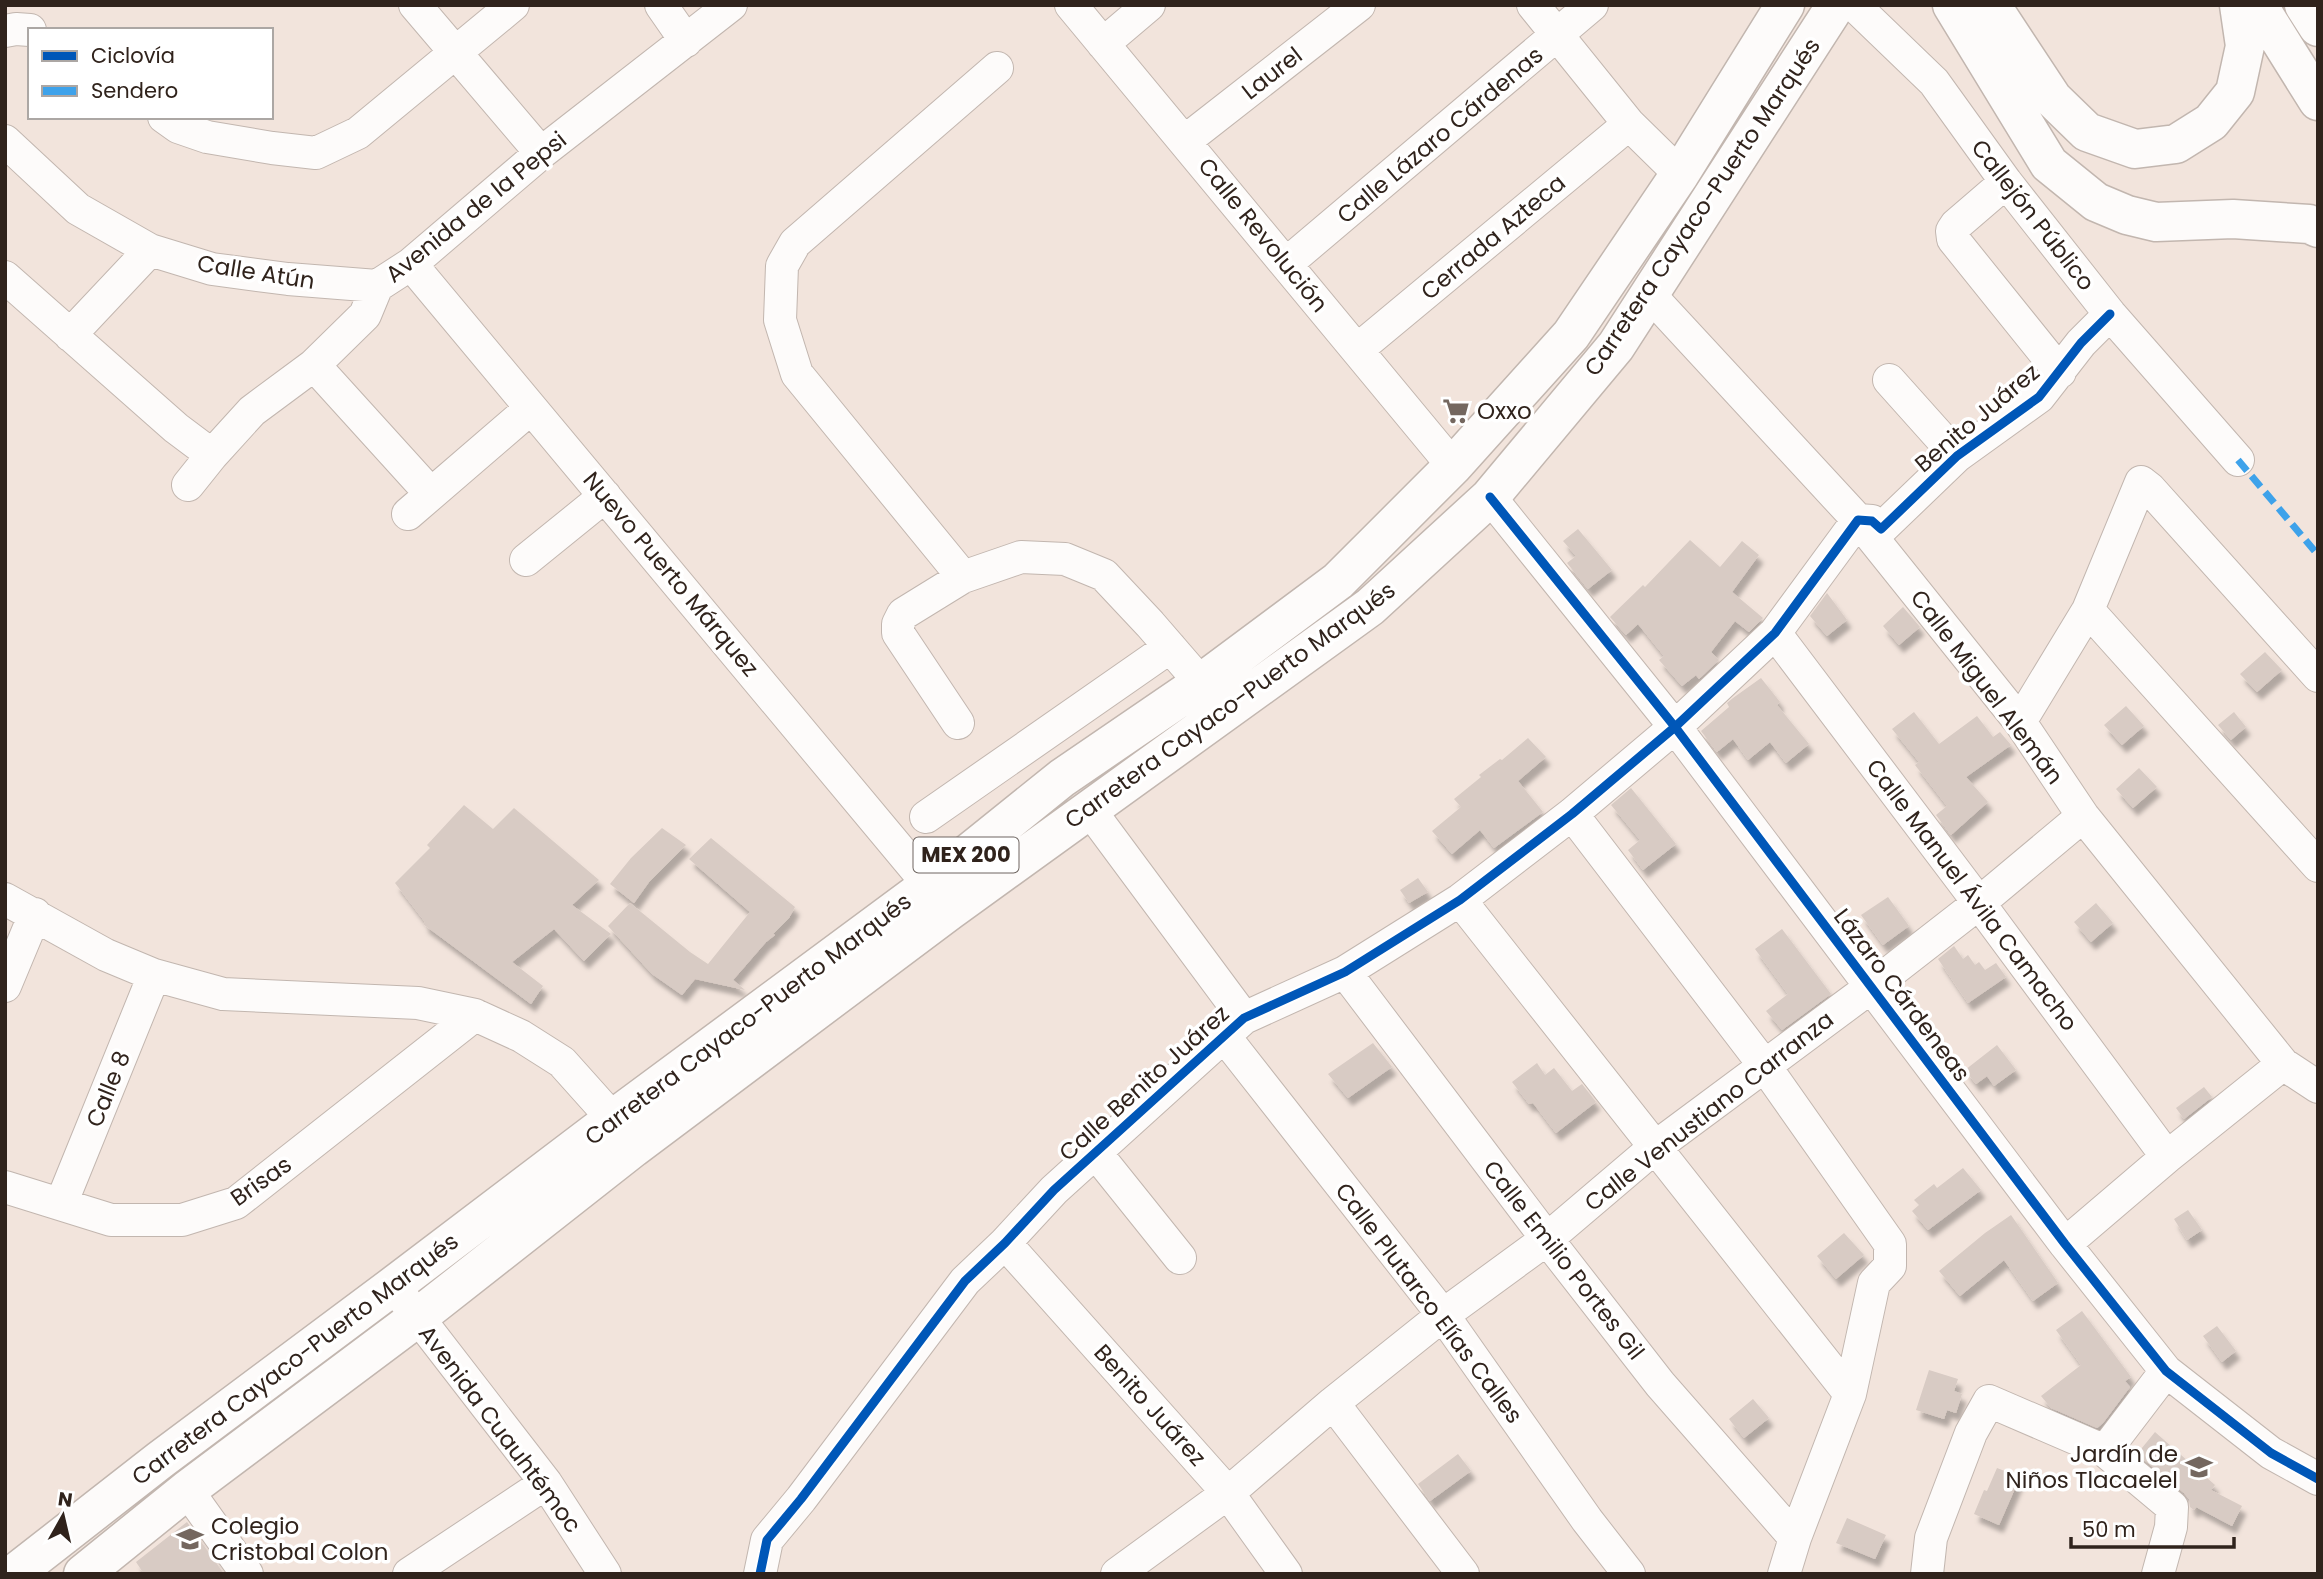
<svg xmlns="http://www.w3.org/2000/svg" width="2323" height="1579" viewBox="0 0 2323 1579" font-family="Poppins,sans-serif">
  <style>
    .building { fill: #d8cbc4; filter: url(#shadow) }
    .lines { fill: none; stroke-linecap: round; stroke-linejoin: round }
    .minor-casing { stroke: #c2b6af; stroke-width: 34 }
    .major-casing { stroke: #c2b6af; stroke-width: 41 }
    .highway-casing { stroke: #c2b6af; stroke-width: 41 }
    .minor { stroke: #fdfbfa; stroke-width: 32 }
    .major { stroke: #fdfbfa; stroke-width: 38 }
    .highway { stroke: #fdfbfa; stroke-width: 38 }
    .quiet { stroke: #3ea2ea; stroke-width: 7; stroke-dasharray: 14 7; stroke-linecap: butt }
    .cycleway-casing { stroke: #fff; stroke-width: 13 }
    .cycleway { stroke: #0057b8; stroke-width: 9 }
    .labels { text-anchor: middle; stroke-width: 7; stroke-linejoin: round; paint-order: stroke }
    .shield { fill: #fff; stroke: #6e6560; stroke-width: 2 }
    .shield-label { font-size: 21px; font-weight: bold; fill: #30231c }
    .street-label { font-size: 23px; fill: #30231c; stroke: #fff }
    .poi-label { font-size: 23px; fill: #30231c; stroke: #fff; text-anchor: start }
  </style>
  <defs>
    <filter id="shadow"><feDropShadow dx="4.5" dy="8" stdDeviation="2" flood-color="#0004"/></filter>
  </defs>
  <rect width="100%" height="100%" fill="#f2e4dc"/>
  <path class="building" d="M1578,529L1612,570L1588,589L1567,563L1576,556L1563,541Z
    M1690,540L1720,567L1742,541L1759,555L1732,592L1763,618L1749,632L1735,621L1711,652L1719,660L1699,679L1696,675L1682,686L1659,660L1664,656L1638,624L1626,635L1610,617L1643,585L1645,587Z
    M1827,593L1847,620L1827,636L1810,616Z
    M1903,607L1920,627L1899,645L1883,626Z
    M2265,652L2282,670L2257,692L2240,674Z
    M1761,678L1780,702L1777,705L1809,744L1786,763L1770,742L1748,760L1733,739L1717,752L1701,731L1729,707L1727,703L1733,698Z
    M2126,706L2144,726L2122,745L2104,725Z
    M1914,712L1939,744L1977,716L1993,737L2000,732L2011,745L1966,777L1988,802L1951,835L1936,815L1947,806L1915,765L1919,762L1892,729Z
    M2234,712L2246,727L2231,740L2218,725Z
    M1528,738L1546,757L1518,781L1543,812L1494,848L1480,830L1452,854L1432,831L1461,807L1454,799L1481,777L1479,775L1500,759L1502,760Z
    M2139,768L2157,787L2133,808L2116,789Z
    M1631,788L1676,844L1643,870L1628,850L1640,840L1611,805Z
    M464,805L493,829L514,808L599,880L572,905L611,934L584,961L554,929L512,962L543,986L531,1004L423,924L425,922L395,883L430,848L427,845Z
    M662,828L686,845L649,882L634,903L610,884L631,858Z
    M711,838L795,907L789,918L773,934L775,935L766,942L733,980L745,990L695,979L682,995L652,974L608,926L630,903L690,952L708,964L750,912L689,859Z
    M1418,878L1428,892L1409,903L1400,890Z
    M1888,897L1909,926L1883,945L1861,915Z
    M2096,903L2113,923L2091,942L2074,922Z
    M1782,929L1831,994L1782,1030L1766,1011L1788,994L1755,949Z
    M1954,946L1963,959L1968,955L1975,965L1979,962L1985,970L1996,963L2006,977L1968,1003L1938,959Z
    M1373,1043L1392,1067L1348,1098L1328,1074Z
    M1997,1045L2016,1070L1994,1086L1987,1076L1976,1084L1965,1070Z
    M1537,1063L1545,1075L1554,1068L1572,1091L1582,1084L1596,1102L1556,1133L1533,1103L1529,1104L1512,1082Z
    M2204,1087L2212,1097L2184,1119L2176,1108Z
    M1963,1168L1981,1190L1928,1230L1912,1211L1919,1205L1914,1200L1934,1184L1937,1188Z
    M2188,1210L2202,1230L2187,1240L2174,1219Z
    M2011,1215L2058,1283L2033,1301L2004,1260L1960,1296L1939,1271L1985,1233Z
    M1844,1233L1864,1255L1836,1279L1817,1256Z
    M2082,1311L2131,1377L2125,1381L2130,1387L2103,1423L2097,1428L2051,1408L2041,1396L2081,1365L2056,1330Z
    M2217,1326L2236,1351L2222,1362L2203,1336Z
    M1929,1370L1958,1379L1954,1391L1962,1394L1956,1413L1947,1410L1944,1419L1916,1410Z
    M1753,1399L1769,1418L1744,1438L1729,1419Z
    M2155,1432L2215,1485L2211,1490L2242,1506L2232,1526L2196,1507L2194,1510L2190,1507L2189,1499L2184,1493L2137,1454Z
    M1458,1454L1471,1471L1430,1501L1418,1484Z
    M1997,1468L2020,1477L1999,1525L1974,1514L1984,1490L1987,1491Z
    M1847,1518L1886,1535L1875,1559L1836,1543Z
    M187,1522L224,1574H144L136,1562Z"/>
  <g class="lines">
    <defs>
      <path id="minor" d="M415,5L541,153
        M661,5L686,41
        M1071,5L1453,466
        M1533,5L1629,124L1680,174
        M1854,5L1934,82L2006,182L2110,314L2238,460
        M5,31L16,29L30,30
        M1103,44L1149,5
        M164,117L178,127L207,137L272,148L316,153L358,133L513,5
        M5,141L78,209L150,250L212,269L288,279L377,286
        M1185,141L1359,5
        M2006,182L1956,225L1952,231L1953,239L2060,372
        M411,264C584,471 758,677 929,885
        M1286,264L1592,5
        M5,277L176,428L212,455
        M1649,294L1858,520L2020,722L2083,816L2283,1064L2318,1087
        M70,335L150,250
        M1357,350L1629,124
        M314,365L431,494
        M1889,380L1957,456
        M188,485L212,455L252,411L314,365L365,315L377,286L411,264L541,153L731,5
        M1490,497L1675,727L2065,1244L2166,1371L2271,1453L2318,1479
        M408,514L531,408
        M526,560L605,496
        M963,577L797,374L780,320L782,266L795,243L997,68
        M2088,610L2318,866
        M1775,633L1979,903L2167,1157
        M2020,722L2088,610L2141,482L2150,489L2318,676
        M958,723L898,633V624L903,614L963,577L1021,557L1065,559L1104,575L1150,624L1201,683L1213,705
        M1089,809L1244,1018
        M1572,814L1764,1065L1890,1244V1266L1874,1283L1850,1394L1795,1538L1784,1574
        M926,817L1170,647
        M5,899L106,955L154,975L223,994L418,1003L475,1015L521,1036L562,1062L613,1119
        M1460,900L1850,1394
        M1345,972L1547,1239L1660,1384L1795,1538
        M5,986L35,914
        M1224,1036L1443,1315L1587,1520L1629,1574
        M1095,1152L1180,1258
        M5,1187L111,1220H182L236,1203L475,1015
        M61,1204L154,975
        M1005,1243L1228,1493L1286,1574
        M2065,1244L2167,1157L2283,1064
        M403,1298L546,1483L605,1574
        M1333,1403L1463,1574
        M2105,1451L2166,1371
        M187,1490L247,1574
        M409,1574L546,1483
        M760,1574L767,1540L801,1499L965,1281L1005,1243L1054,1190L1244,1018L1345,972L1460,900L1572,814L1675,727L1775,633L1858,520L1872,521L1881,529L1957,456L2039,397L2081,343L2110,314
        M1117,1574L1228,1493L1333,1403L1443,1315L1547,1239L1654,1148L1871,987L1979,903L2083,816
        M1927,1574L1931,1538L1971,1433L1989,1401L2105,1451L2172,1507L2171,1527L2158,1574"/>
      <path id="major" d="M14,1574L160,1460L393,1286L613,1119L929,885L1062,778L1201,683L1338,581L1453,466L1571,335L1680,174L1785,5
        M83,1574L187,1490L418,1317L633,1148L949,911L1370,607L1490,497L1616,346L1836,5"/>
      <path id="highway" d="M1952,5L2049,164L2096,202L2127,215L2156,222L2233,219L2309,224L2318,228
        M1991,5L2053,99L2087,132L2135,149L2176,144L2211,122L2235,92L2245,46L2239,5
        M2258,5L2318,101
        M2304,5L2318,27"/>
    </defs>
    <use href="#minor" class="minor-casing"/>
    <use href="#major" class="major-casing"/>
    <use href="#highway" class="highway-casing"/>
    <use href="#minor" class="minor"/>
    <use href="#major" class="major"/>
    <use href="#highway" class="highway"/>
    <path class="quiet" d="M2238,460L2318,555"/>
    <defs>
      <path id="cycleway" d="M1490,497L1675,727L2065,1244L2166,1371L2271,1453L2318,1479
        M760,1574L767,1540L801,1499L965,1281L1005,1243L1054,1190L1244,1018L1345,972L1460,900L1572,814L1675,727L1775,633L1858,520L1872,521L1881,529L1957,456L2039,397L2081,343L2110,314"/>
    </defs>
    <use href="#cycleway" class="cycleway-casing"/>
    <use href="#cycleway" class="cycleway"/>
  </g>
  <defs>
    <symbol id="supermarket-bare" viewBox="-9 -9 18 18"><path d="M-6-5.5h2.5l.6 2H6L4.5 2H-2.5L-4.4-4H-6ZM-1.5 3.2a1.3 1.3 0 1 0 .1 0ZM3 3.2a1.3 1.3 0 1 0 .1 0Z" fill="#74675f" stroke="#fff" stroke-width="2.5" paint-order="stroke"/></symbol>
    <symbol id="school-bare" viewBox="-9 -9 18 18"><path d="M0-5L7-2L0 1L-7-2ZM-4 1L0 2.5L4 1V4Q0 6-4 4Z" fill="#74675f" stroke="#fff" stroke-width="2.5" paint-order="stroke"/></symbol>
  </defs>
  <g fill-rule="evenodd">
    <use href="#supermarket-bare" x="1437" y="392" width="38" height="38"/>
    <use href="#school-bare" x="2180" y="1448" width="38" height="38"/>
    <use href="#school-bare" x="171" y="1520" width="38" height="38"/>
  </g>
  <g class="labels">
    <rect class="shield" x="913.5" y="837.5" width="105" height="35" rx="5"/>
    <g class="shield-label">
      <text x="966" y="862">MEX 200</text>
    </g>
    <g class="street-label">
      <text transform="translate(1272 73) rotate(-38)" y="8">Laurel</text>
      <text transform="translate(1440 135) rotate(-40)" y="8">Calle Lázaro Cárdenas</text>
      <text transform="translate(476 207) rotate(-39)" y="8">Avenida de la Pepsi</text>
      <text transform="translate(1702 207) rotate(-56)" y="8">Carretera Cayaco-Puerto Marqués</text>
      <text transform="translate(2033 215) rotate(52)" y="8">Callejón Público</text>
      <text transform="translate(1263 235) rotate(51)" y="8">Calle Revolución</text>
      <text transform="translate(1493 237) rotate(-40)" y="8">Cerrada Azteca</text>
      <text transform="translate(256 272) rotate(9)" y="8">Calle Atún</text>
      <text transform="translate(1977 418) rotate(-40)" y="8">Benito Juárez</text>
      <text transform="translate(671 574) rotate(50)" y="8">Nuevo Puerto Márquez</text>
      <text transform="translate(1987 687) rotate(53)" y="8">Calle Miguel Alemán</text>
      <text transform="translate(1230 705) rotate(-36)" y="8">Carretera Cayaco-Puerto Marqués</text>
      <text transform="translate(1972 895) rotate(53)" y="8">Calle Manuel Ávila Camacho</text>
      <text transform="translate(1902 995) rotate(53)" y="8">Lázaro Cárdeneas</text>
      <text transform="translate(748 1019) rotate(-37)" y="8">Carretera Cayaco-Puerto Marqués</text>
      <text transform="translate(1144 1083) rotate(-42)" y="8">Calle Benito Juárez</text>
      <text transform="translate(108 1089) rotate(-68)" y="8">Calle 8</text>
      <text transform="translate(1709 1111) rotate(-38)" y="8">Calle Venustiano Carranza</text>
      <text transform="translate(261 1181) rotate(-35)" y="8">Brisas</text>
      <text transform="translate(1564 1260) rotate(52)" y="8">Calle Emilio Portes Gil</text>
      <text transform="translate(1429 1303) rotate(53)" y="8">Calle Plutarco Elías Calles</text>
      <text transform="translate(295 1359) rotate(-37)" y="8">Carretera Cayaco-Puerto Marqués</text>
      <text transform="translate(1150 1405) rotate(48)" y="8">Benito Juárez</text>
      <text transform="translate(500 1429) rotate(53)" y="8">Avenida Cuauhtémoc</text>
    </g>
    <g class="poi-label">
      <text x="1477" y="419">Oxxo</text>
      <text x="2178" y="1462" text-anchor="end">Jardín de<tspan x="2178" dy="26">Niños Tlacaelel</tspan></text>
      <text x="211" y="1534">Colegio<tspan x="211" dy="26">Cristobal Colon</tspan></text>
    </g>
  </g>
  <rect width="2323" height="1579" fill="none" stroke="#30231c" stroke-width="14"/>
  <rect x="28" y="28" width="245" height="91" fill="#ffffff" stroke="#aca7a4" stroke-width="2"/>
  <rect x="42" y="51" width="35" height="10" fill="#0057b8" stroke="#aca7a4" stroke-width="2"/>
  <text x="91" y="63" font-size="21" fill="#30231c">Ciclovía</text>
  <rect x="42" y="86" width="35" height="10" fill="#3ea2ea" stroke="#aca7a4" stroke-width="2"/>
  <text x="91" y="98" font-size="21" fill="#30231c">Sendero</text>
  <g transform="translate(63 1516) rotate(8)" stroke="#ffffff" stroke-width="5" paint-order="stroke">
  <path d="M0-5L12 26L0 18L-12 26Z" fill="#30231c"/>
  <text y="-10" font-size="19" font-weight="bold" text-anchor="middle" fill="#30231c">N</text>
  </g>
  <path d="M2071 1537v10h163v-10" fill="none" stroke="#30231c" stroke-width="3.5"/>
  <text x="2082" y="1537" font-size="21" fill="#30231c" stroke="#ffffff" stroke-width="5" paint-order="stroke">50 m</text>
</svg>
